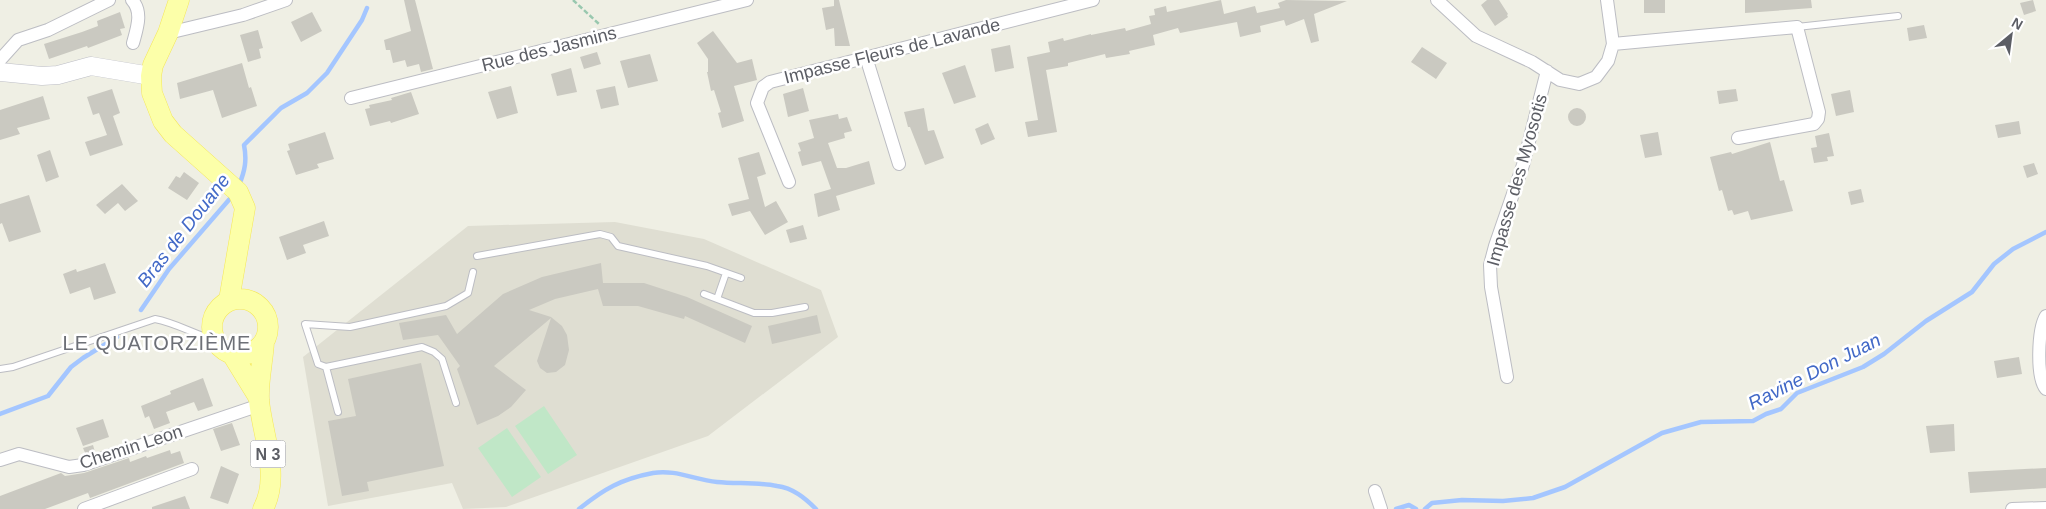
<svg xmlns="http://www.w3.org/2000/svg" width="2046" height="509" viewBox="0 0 2046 509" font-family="Helvetica,sans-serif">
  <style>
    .education { fill: #dfded2 }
    .green { fill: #c0e7c7 }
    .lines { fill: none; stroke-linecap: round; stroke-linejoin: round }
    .stream { stroke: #a4c6ff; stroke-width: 4.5 }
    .building { fill: #cac9c1 }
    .lane-casing { stroke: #bcbdc3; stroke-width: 8 }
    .street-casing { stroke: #bcbdc3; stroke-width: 14 }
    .secondary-casing { stroke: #bdbec6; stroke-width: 19 }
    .primary-casing { stroke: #f5e757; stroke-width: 21 }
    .path { stroke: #99c8af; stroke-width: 2.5; stroke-dasharray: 5 2.5; stroke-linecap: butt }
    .lane { stroke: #fff; stroke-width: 6 }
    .street { stroke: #fff; stroke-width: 12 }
    .secondary { stroke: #fff; stroke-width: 18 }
    .primary { stroke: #fcffa9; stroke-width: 20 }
    .labels { text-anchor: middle; stroke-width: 5; stroke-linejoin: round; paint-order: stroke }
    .shield { fill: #fff; stroke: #8d8e93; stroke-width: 1 }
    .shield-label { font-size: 16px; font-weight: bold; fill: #5c5e65 }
    .street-label { font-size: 18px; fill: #5c5e65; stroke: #fff }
    .water-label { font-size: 19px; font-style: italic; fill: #4269c7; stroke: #fff }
    .quarter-label { font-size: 20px; letter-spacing: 1px; fill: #6d7077; stroke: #fff }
  </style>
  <rect width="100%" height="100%" fill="#efefe4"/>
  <path class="education" d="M615,222L704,239L821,290L838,337L708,436L506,507L463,509L452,483L328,506L303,357L468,226Z"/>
  <path class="green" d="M544,406L577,455L548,474L515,426Z
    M507,428L541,477L512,497L478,448Z"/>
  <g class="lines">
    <path class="stream" d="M239,185C245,171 247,160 244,145L281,108L307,93L327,73L362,20L367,8
      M141,310L169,269L234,194
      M0,414L48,396L71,367L83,358L117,337
      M579,509C604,489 621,479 653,473C675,469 695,480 717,482C736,484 758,482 777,486C793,488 805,498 816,509
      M1396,509L1409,505L1416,509
      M1425,509L1432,503L1462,500L1503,501L1533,498L1565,487L1662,433L1701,422L1753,421L1766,414L1781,409L1797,393L1863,367L1884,354L1926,321L1972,292L1994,264L2013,249L2046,232"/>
  </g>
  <path class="building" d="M404,0H415L433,69L421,72L419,64L407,67L405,60L393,63L390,50H386L384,40L411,31Z
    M834,0H839L850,46H835L834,28L826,30L822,8L834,6Z
    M1221,0L1224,14L1255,6L1257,13L1280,8L1278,3L1286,0L1347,1L1314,14L1319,41L1311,43L1304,19L1286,26L1284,20L1260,26L1261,32L1240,37L1237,22L1180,33L1178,28L1153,35L1155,45L1129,51L1130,54L1106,58L1105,54L1068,63V66L1046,70L1057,132L1028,137L1025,122L1038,120L1027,57L1050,52L1048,42L1063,38L1064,41L1091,34V35L1125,28L1126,31L1151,24L1149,16L1155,15L1154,9L1166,6L1167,12Z
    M1487,0H1499L1508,14L1507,15L1508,17L1495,26L1481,5Z
    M1644,0H1665V13H1644Z
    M1745,0H1811L1812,8L1745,13Z
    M2033,0L2036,11L2024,15L2020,3Z
    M120,12L125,28L120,29L122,35L88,48L87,46L49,59L44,44L82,32L98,26L97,21Z
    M312,12L322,31L301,42L291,22Z
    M1924,25L1927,38L1909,41L1907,28Z
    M258,30L263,48L259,49L261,58L248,62L240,35Z
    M713,31L737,63L752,59L757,80L734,86L744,121L722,128L718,113L721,112L714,90L711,91L707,72H708V59L697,43Z
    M1010,45L1014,68L995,72L991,49Z
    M1422,47L1447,63L1436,79L1411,62Z
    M597,52L601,64L584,69L580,57Z
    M650,54L658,81L628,88L620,61Z
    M242,63L249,88L251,87L257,106L222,118L213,90L180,99L177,83Z
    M965,65L976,97L954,104L942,73Z
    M571,68L577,92L557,96L551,74Z
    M511,86L518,113L497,119L488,92Z
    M615,86L619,105L601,109L596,90Z
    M803,88L809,111L788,117L783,94Z
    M112,89L120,113L113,116L123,145L90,156L85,142L107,135L99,113L93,115L87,97Z
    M1736,89L1738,101L1719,104L1717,91Z
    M1850,90L1854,112L1836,116L1831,94Z
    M411,92L419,114L391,123L390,121L370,126L365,109L370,108L369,105L392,100L391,98Z
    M43,96L50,119L17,128L20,134L0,140V110Z
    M1568 117a9 9 0 1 1 18 0a9 9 0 1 1-18 0Z
    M924,108L928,131L934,130L944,158L925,165L910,127H908L904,112Z
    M838,114L839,119L847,117L852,131L844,133L845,138L828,143L837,168H846L869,161L875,184L836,196L840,210L818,217L814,194L831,189L821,161L802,166L798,152L801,151L798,143L814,138L809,120Z
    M2019,121L2021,134L1998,138L1995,125Z
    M988,123L995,139L981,145L975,129Z
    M325,132L334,159L317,164L319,168L296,175L287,151L290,150L288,144Z
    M1658,132L1662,155L1645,158L1640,135Z
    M1829,133L1834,156L1827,157L1828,161L1814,163L1811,148L1817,147L1815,136Z
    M1770,142L1780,181L1784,180L1793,211L1751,220L1748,211L1734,215L1732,210L1728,211L1722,190L1719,191L1710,157L1731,152L1732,154Z
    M50,150L59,177L46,182L37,155Z
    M759,152L766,174L757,177L765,207L776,201L788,222L765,235L750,211L732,216L728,204L749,199L738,158Z
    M2034,163L2038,174L2027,178L2023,166Z
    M184,172L199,183L187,200L168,188L176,176L180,178Z
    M122,184L138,201L125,211L118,203L105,214L96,205Z
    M1861,189L1864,202L1851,205L1848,192Z
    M29,195L41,232L9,242L2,223L0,224V204Z
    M324,221L329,236L303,245L306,253L287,260L279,237Z
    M803,225L807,239L790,243L786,230Z
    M105,263L116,293L94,300L90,287L70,294L63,274L76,269L77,272Z
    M601,263L603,283H644L687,297L752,326L745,343L685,316L684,319L638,306H603L598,289L555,299L529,310L551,317L562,326L567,335L569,350L565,365L556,372L547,373L540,368L537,361L551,318L494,366L526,390L511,407L498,416L477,425L457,369L460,366L438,335L403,340L399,323L446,315L457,334L503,294L542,277Z
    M817,315L821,333L772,344L768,326Z
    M2019,357L2022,374L1997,378L1994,361Z
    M421,363L444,466L367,482L369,491L342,496L328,421L356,416L348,379Z
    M203,378L213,406L198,411L194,402L166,412L170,423L154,429L149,416L145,418L141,406L171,394L170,391Z
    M103,419L109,437L83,446L76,428Z
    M232,423L240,445L221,451L213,429Z
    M1954,424L1955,451L1930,453L1926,426Z
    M93,445L95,452L86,455L83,448Z
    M170,450L171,454L180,451L184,463L90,498L88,493L45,509H0V496L61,473L65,476L84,473L129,458L130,462L146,456L147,458Z
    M221,466L239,474L228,504L210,498Z
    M2046,468V488L1970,493L1968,472Z
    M185,496L190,509H152V507Z"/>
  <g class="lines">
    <defs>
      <path id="lane" d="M1797,27L1898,16
        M477,256L600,234L611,237L618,246L707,266L741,278
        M704,294L754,313H772L805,307
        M717,299L726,273
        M326,367L338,412
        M0,369L13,367L155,319C176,323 194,334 215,340
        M456,403L442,359L434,352L422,347L326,367L318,364L305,324L350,327L446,306L468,293L473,272"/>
      <path id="street" d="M132,0C143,12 137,28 133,43
        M1437,0L1476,36L1532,62L1560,80L1579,84L1596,77L1608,61L1613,44L1607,0
        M168,33L243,15L286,0
        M1613,44L1797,27L1819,112L1818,119L1814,124L1738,138
        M866,57L899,164
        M0,60L18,40L48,30L109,0
        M351,98L747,0
        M789,182L757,103L763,87L770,82L1093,0
        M2046,316C2038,329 2036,377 2046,389
        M1507,377L1491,287L1490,265L1495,246L1523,165L1547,71
        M0,460L19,454L69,467L83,465L260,405
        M1375,491L1381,509
        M84,509L192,469
        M2012,509L2046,508"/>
      <path id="secondary" d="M0,72L42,76L58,75L91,66L151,76"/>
      <path id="primary" d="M179,0L168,33L153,65L151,76L152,93L163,121L173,134L238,192L245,208L229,300
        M212 327a28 28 0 1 1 56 0a28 28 0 1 1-56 0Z
        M232,354L259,398
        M263,509C281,476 262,435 259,400C258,381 263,361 264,342"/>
    </defs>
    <use href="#lane" class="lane-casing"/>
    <use href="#street" class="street-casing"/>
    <use href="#secondary" class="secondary-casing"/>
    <use href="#primary" class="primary-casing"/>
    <path class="path" d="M573,0L599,24"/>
    <use href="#lane" class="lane"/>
    <use href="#street" class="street"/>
    <use href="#secondary" class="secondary"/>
    <use href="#primary" class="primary"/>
  </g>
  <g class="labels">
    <rect class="shield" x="250.5" y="440.5" width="35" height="27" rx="4"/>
    <g class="shield-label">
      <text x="268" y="460">N 3</text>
    </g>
    <g class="street-label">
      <text transform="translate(549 49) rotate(-14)" y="6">Rue des Jasmins</text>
      <text transform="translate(892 51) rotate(-14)" y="6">Impasse Fleurs de Lavande</text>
      <text transform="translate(1517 180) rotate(-74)" y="6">Impasse des Myosotis</text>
      <text transform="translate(131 447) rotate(-18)" y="6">Chemin Leon</text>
    </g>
    <g class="water-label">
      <text transform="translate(183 230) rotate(-52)" y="7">Bras de Douane</text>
      <text transform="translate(1814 371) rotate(-27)" y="7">Ravine Don Juan</text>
    </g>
    <g class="quarter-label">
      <text x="157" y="350">LE QUATORZIÈME</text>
    </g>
  </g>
  <g transform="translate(2011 35) rotate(29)" stroke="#ffffff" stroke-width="4" paint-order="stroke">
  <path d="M0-4L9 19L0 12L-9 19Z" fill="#5c5e65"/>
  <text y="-8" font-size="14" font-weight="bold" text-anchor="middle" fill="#5c5e65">N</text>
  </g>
</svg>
